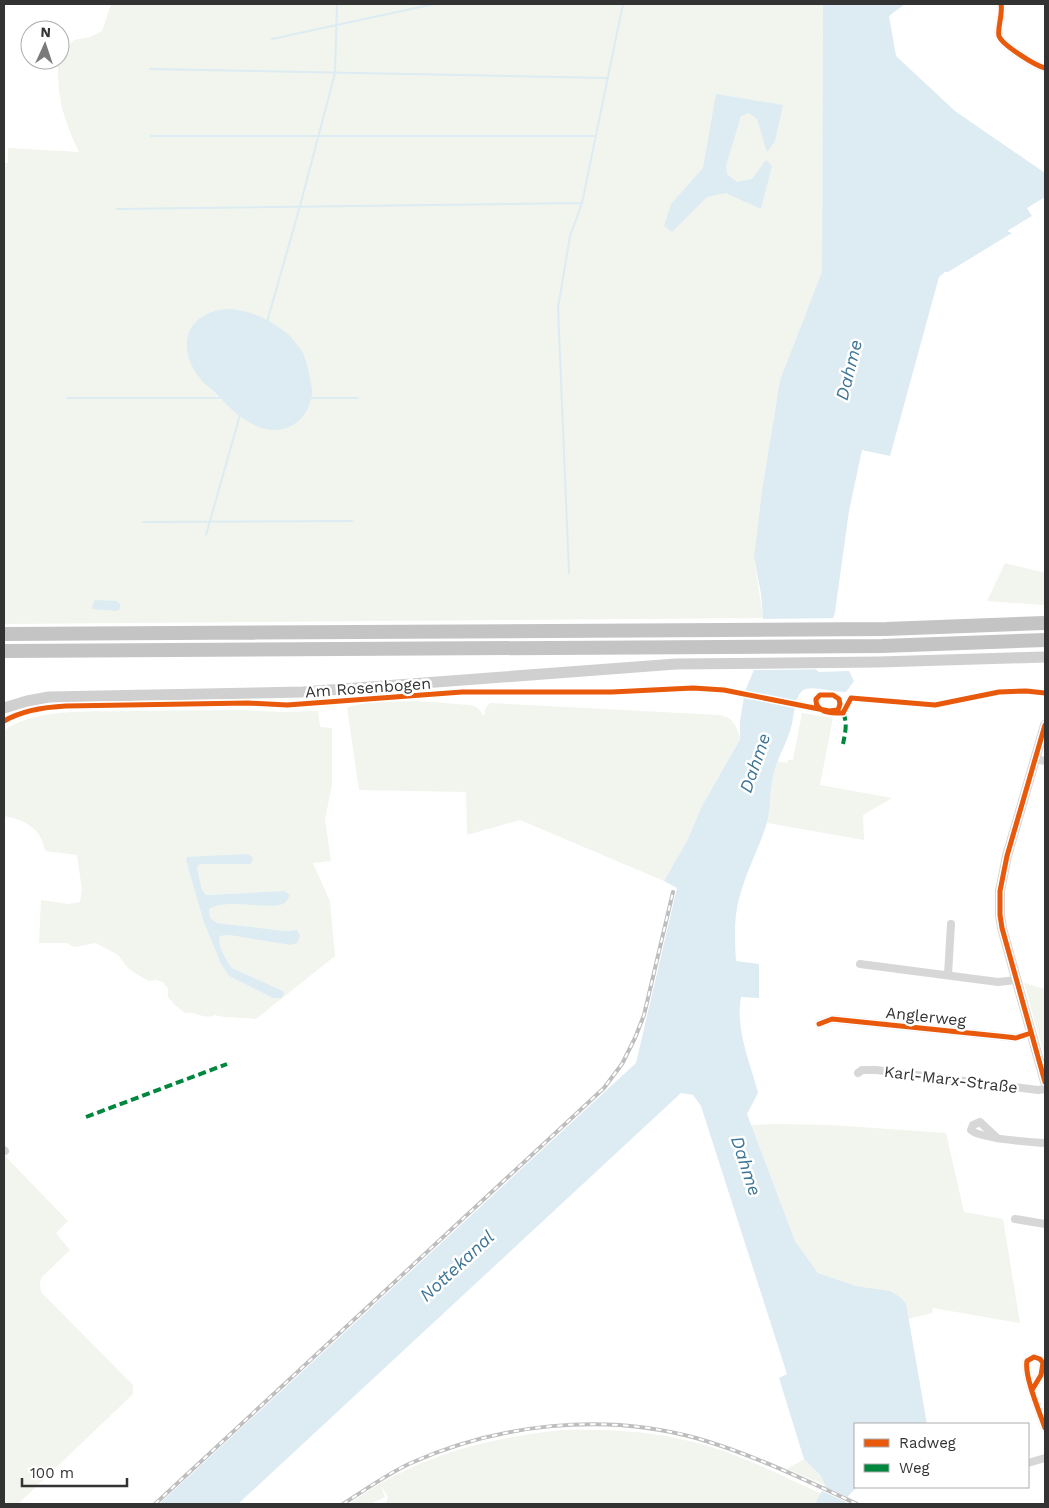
<svg xmlns="http://www.w3.org/2000/svg" width="1049" height="1508" viewBox="0 0 1049 1508" font-family="'Work Sans',sans-serif">
  <style>
    .green { fill: #f1f5ed; fill-rule: evenodd }
    .water { fill: #ddebf3 }
    .pier { fill: #fff }
    .lines { fill: none; stroke-linecap: round; stroke-linejoin: round }
    .stream { stroke: #ddebf3; stroke-width: 2 }
    .minor { stroke: #d7d7d7; stroke-width: 8 }
    .tertiary { stroke: #d7d7d7; stroke-width: 10 }
    .secondary { stroke: #d0d0d0; stroke-width: 11 }
    .motorway { stroke: #c4c4c4; stroke-width: 14 }
    .rail-casing { stroke: #bebebe; stroke-width: 4 }
    .rail { stroke: #fff; stroke-width: 2; stroke-dasharray: 5.5; stroke-linecap: butt }
    .quiet { stroke: #00873e; stroke-width: 4; stroke-dasharray: 8 4; stroke-linecap: butt }
    .cycleway-casing { stroke: #fff; stroke-width: 8 }
    .cycleway { stroke: #e8590c; stroke-width: 5 }
    .labels { text-anchor: middle; stroke-width: 5; stroke-linejoin: round; paint-order: stroke }
    .street-label { font-size: 16px; fill: #333; stroke: #fff }
    .water-label { font-size: 18px; font-style: italic; fill: #3f7597; stroke: #fff }
  </style>
  <rect width="100%" height="100%" fill="#fff"/>
  <path class="green" d="M111,4H823L822,273L780,380L762,490L754,557L763,618L4,624V163H8V148L79,152C63,117 57,99 58,60H60V54L74,40L90,37L102,31ZM198,376L265,428C235,417 220,399 198,376Z
    M1005,563L1045,573V605L987,601Z
    M417,701L470,705L478,708L484,716L486,707L490,703L719,715C733,717 736,725 740,738L702,806L687,841L664,881L520,820L467,835L466,792L359,790L347,708C362,701 400,702 417,701Z
    M239,710L282,712L318,711L320,727L332,728V785L325,819L331,861L313,863L330,901L335,956L256,1019C243,1017 227,1019 215,1015C204,1020 195,1011 185,1013L174,1004L168,997V989L163,982L156,980L149,981L138,975L128,968L118,955L96,943L74,947L67,943H39L41,900L68,904L80,902L82,890L77,855L45,851C42,829 24,819 4,816V730C38,707 95,712 135,711C169,711 204,710 239,710ZM186,860L251,864H200L197,868L202,890L206,895L284,891L279,905C261,905 225,899 209,908L210,918L217,923L285,931L297,930L290,945L229,935L220,936C217,946 226,960 232,968L283,991L273,998L229,976L221,964L203,920Z
    M802,713L833,718L820,785L892,798L863,815L864,840L767,823L772,778L777,761L787,763L788,760H793Z
    M1024,983L1045,989V1055L1044,1054Z
    M775,1124L831,1125L946,1133L964,1212L1003,1219L1020,1323L933,1308L932,1313L908,1319L906,1304L890,1291L856,1286L818,1273L795,1241L751,1125Z
    M4,1155L68,1221L56,1233L70,1250L42,1277L40,1282L41,1292L133,1385V1394L18,1504H4Z
    M563,1430C607,1429 651,1431 693,1442C738,1453 780,1475 822,1494L815,1504H385L388,1497L381,1486L385,1497L370,1504H349C364,1494 378,1484 394,1476C447,1448 504,1436 563,1430Z
    M804,1459L821,1476L825,1485L787,1469Z"/>
  <path class="water" d="M823,4H905L889,16L896,56L955,111L1045,173V197L1027,208L1032,216L1007,231L1012,233L948,272H945L939,277L890,456L862,450L849,511L835,612L833,619L811,620L804,660L819,672L849,671L854,681L846,692C835,693 810,684 802,691C794,698 794,721 790,731C785,747 776,760 773,777C769,793 771,810 766,826C757,853 742,880 737,908C734,925 735,944 736,961L759,964V998L741,997C735,1029 750,1062 758,1093L747,1114L795,1241L818,1273L856,1286L890,1291L900,1297L906,1304L927,1424H855V1487L885,1488L857,1487L848,1496L847,1504H815L825,1485L821,1476L804,1459L779,1378L787,1374L701,1106L693,1095L681,1093L238,1504H159L636,1063L677,888L664,881L687,841L702,806L740,739V721L745,691L760,656L763,618L761,594L754,557L762,490L780,380L822,272Z
    M716,94L783,105L775,141L767,152L757,119L749,113L741,116L726,166L727,174L737,182L752,179L766,160L772,166L761,209L726,193L707,197L672,232L664,226L671,204L703,168Z
    M227,309C249,309 272,321 289,335C294,340 299,347 303,353C306,359 313,387 312,394C310,411 299,425 283,429C257,436 230,409 215,393C210,388 203,383 199,377C181,354 181,323 212,312C216,310 222,310 227,309Z
    M95,600L117,601L120,604V609L117,611L92,609L93,603Z
    M248,854L253,858L251,864H200L197,868L202,890L206,895L284,891L290,895C289,897 287,901 286,902C274,912 228,897 209,909L210,918L217,923L285,931L297,930L300,936L297,943L290,945L229,935L220,936C217,946 226,960 232,968L283,991L284,995L281,998H273L229,976L221,964L203,920L186,860L187,857Z"/>
  <path class="pier" d="M836,618L833,621L813,622L807,659L820,669H850L752,670L758,656L761,619Z
    M823,1486L850,1498V1504L820,1490Z"/>
  <g class="lines">
    <path class="stream" d="M272,39L434,4
      M150,69L607,78
      M151,136H596
      M117,209L582,203
      M267,322L300,206L335,73L337,4
      M67,398H219
      M309,398H358
      M143,522L352,521
      M206,535L240,415
      M569,573L558,308L570,236L582,203L623,4"/>
    <path class="minor" d="M1001,4C1003,14 997,29 999,36C1002,45 1036,66 1045,68
      M1035,759L1045,761
      M860,964L998,982L1016,980
      M948,975L951,924
      M819,1024L832,1019L1008,1037L1016,1038L1031,1033
      M858,1073L862,1070H876L1038,1090L1045,1089
      M997,1138L980,1122L973,1125L971,1130C980,1139 1030,1142 1045,1143
      M4,1150L5,1151
      M1015,1219L1045,1224
      M1032,1390L1041,1375L1043,1363L1040,1359L1034,1357L1027,1361C1024,1376 1040,1413 1045,1428
      M1028,1463L1045,1458"/>
    <path class="tertiary" d="M1045,725L1007,856L1000,891V915L1002,928L1045,1082"/>
    <path class="secondary" d="M4,708L27,701L49,697L303,692L676,664L879,662L1045,657"/>
    <path class="motorway" d="M4,634L886,629L1045,623
      M4,651L882,646L1045,640"/>
    <defs>
      <path id="rail" d="M155,1504L604,1088L622,1064L635,1038L644,1015L673,892
        M343,1504C365,1490 387,1474 411,1463C499,1424 603,1412 696,1438C752,1454 805,1480 857,1504"/>
    </defs>
    <use href="#rail" class="rail-casing"/>
    <use href="#rail" class="rail"/>
    <path class="quiet" d="M843,713C848,722 845,734 843,744
      M86,1117L227,1064"/>
    <defs>
      <path id="cycleway" d="M1001,4C1003,14 997,29 999,36C1002,45 1036,66 1045,68
        M843,713L851,698L935,705L999,692L1026,691L1045,693
        M4,721C23,710 45,707 66,706L248,703L287,705L462,692H612L693,688L724,690L829,711L838,710L840,704L839,699L833,695H820L816,699C815,713 831,713 843,713
        M1045,725L1007,856L1000,891V915L1002,928L1045,1082
        M819,1024L832,1019L1008,1037L1016,1038L1031,1033
        M1032,1390L1041,1375L1043,1363L1040,1359L1034,1357L1027,1361C1024,1376 1040,1413 1045,1428"/>
    </defs>
    <use href="#cycleway" class="cycleway-casing"/>
    <use href="#cycleway" class="cycleway"/>
  </g>
  <g class="labels">
    <g class="street-label">
      <text transform="translate(368 687) rotate(-4)" y="6">Am Rosenbogen</text>
      <text transform="translate(926 1016) rotate(6)" y="6">Anglerweg</text>
      <text transform="translate(951 1079) rotate(7)" y="6">Karl-Marx-Straße</text>
    </g>
    <g class="water-label">
      <text transform="translate(849 370) rotate(-76)" y="6">Dahme</text>
      <text transform="translate(755 763) rotate(-71)" y="6">Dahme</text>
      <text transform="translate(746 1166) rotate(72)" y="6">Dahme</text>
      <text transform="translate(457 1266) rotate(-43)" y="6">Nottekanal</text>
    </g>
  </g>
  <rect width="1049" height="1508" fill="none" stroke="#333333" stroke-width="10"/>
  <rect x="854" y="1423" width="175" height="65" fill="#ffffff" stroke="#adadad"/>
  <rect x="864" y="1439" width="25" height="8" fill="#e8590c" stroke="#adadad"/>
  <text x="899" y="1448" font-size="15" fill="#333333">Radweg</text>
  <rect x="864" y="1464" width="25" height="8" fill="#00873e" stroke="#adadad"/>
  <text x="899" y="1473" font-size="15" fill="#333333">Weg</text>
  <g transform="translate(45 45) rotate(3)"><circle r="24" fill="#ffffff" stroke="#adadad"/>
  <path d="M0-4L9 19L0 12L-9 19Z" fill="#7a7a7a"/>
  <text y="-8" font-size="14" font-weight="bold" text-anchor="middle" fill="#333333">N</text>
  </g>
  <path d="M22 1478v8h105v-8" fill="none" stroke="#333333" stroke-width="2.5"/>
  <text x="30" y="1478" font-size="15" fill="#333333" stroke="#ffffff" stroke-width="4" paint-order="stroke">100 m</text>
</svg>
